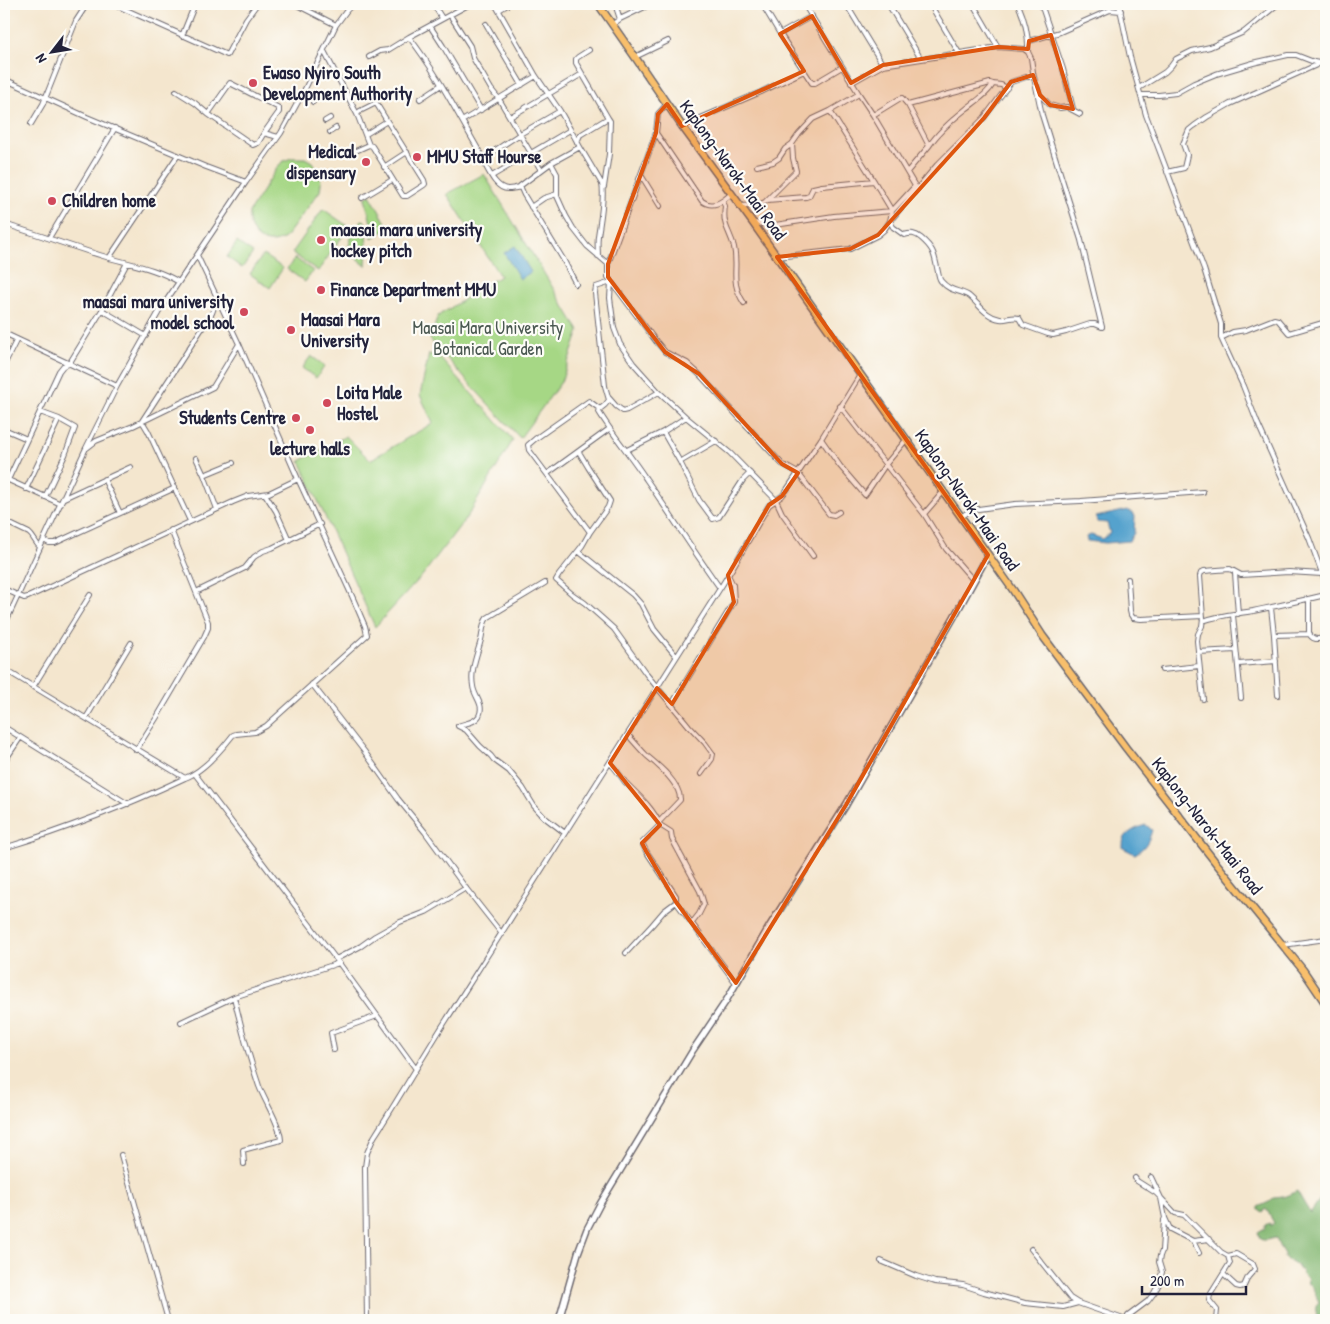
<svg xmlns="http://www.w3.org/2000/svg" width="1330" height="1324" viewBox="0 0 1330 1324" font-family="'Patrick Hand',sans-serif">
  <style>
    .green { fill: #a6d785; stroke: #647c60 }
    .forest { fill: #84b872; stroke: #536d56 }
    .water { fill: #54a2cd; stroke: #3b6284 }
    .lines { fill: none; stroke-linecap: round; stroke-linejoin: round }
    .minor-casing { stroke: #6c676e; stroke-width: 6 }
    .tertiary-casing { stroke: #6c676e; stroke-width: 8 }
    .trunk-casing { stroke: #6c676e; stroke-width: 9 }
    .minor { stroke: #fff; stroke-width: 4 }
    .tertiary { stroke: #fff; stroke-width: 5 }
    .trunk { stroke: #f8bf6c; stroke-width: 6 }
    .marked { fill: #de560e; fill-opacity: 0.2; stroke: #de560e; stroke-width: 4; stroke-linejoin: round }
    .poi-dot { fill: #d1495b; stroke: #fdfcf7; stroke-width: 2 }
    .labels { text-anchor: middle; stroke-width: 4.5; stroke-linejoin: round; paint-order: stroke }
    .poi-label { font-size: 18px; font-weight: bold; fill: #22223b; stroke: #fdfcf7; text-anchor: start }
    .street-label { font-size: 18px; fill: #22223b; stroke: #fdfcf7 }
    .park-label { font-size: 18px; fill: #4a5851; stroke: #fdfcf7 }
  </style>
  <rect width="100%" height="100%" fill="#fdfcf7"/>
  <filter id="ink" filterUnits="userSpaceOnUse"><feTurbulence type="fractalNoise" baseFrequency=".02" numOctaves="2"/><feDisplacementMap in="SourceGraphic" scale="10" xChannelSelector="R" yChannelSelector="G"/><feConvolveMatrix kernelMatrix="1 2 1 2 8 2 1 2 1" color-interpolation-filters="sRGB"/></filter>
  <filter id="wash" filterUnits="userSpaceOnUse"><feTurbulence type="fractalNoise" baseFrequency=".0096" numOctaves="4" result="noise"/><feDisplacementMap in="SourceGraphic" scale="20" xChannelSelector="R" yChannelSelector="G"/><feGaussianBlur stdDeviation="1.12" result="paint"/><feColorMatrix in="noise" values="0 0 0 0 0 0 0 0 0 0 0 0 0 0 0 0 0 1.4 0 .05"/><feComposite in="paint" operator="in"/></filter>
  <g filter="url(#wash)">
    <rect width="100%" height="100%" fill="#f4e6ce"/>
    <path class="green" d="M291,158H305L312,162L320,174L321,183L320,191L285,238C264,250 247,234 249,212L279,165L284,161Z
      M484,174L579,331L561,382L520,438L468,382L430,339L438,316L500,276L447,194Z
      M370,195L389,228L372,238V227L365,198Z
      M323,209L349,227L318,271L292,253Z
      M362,220L365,221L367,246L366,266L349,252C348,239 355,230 362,220Z
      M237,242L253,253L242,268L227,257Z
      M263,255L283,268L270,288L250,274Z
      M295,258L313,271L305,282L287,269Z
      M429,354L438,356L513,440L469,514L422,576L375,627L300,461L346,436L370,460L433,423L420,395Z
      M311,356L325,366L316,378L302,368Z"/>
    <path class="forest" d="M1297,1191L1310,1213L1326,1191V1320H1317C1318,1313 1312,1307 1319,1302C1315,1295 1314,1286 1307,1283L1308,1280L1302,1274V1271L1298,1269L1297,1265L1291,1261L1287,1260L1284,1257V1254L1279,1246L1276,1238C1270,1238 1266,1242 1260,1239L1258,1232L1265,1228V1225L1270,1223V1226L1274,1223L1267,1210L1265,1209L1263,1212L1261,1211L1258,1207L1269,1202L1273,1198C1285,1197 1286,1197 1297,1191Z"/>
    <path class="water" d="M515,246L531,272L520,279L504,253Z
      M1128,510L1135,516L1134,533L1129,541L1106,543L1087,541L1086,537L1091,535L1103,539L1110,533L1107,523L1097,522L1096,517Z
      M1146,825L1152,830C1149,841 1145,848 1135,854L1123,848C1123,847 1123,840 1124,839C1127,832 1138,827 1146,825Z"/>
  </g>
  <g filter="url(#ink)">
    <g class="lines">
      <defs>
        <path id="minor" d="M113,4L227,55L246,19L257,4
          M295,4L336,25
          M433,4L442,18
          M495,4L536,76L560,111L580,147L602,184C605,198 600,221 598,236C597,243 598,250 598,256
          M615,4L620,19
          M762,4L780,34L812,83H815L842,67
          M846,4L883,65
          M888,4L921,59
          M930,4L959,53
          M973,4L998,47
          M1018,4C1025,20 1029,34 1028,52
          M1041,4L1063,69L1073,109
          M1119,4L1130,57L1146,115L1204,269L1221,324V338L1243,386L1257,422L1309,538L1326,584
          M499,10L509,4
          M450,15L470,46L473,58L491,89L499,99L541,170
          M486,24L522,85
          M613,24L620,19L651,4
          M430,26L443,46L481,110
          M780,34L812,16
          M182,36L195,4
          M409,37C438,74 458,115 482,156V159L520,134L560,111
          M1029,41L1060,32L1110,10L1121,11
          M324,51L357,114
          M369,57L380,51L388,50L409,37L470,4
          M635,57L668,41
          M1026,77H1034L1042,115L1081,240L1102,327L1095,324H1090L1066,332L1053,335L1048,334L1023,325L1019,318C1012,316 1007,320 1000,319C986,317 979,304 969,296C961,290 950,292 942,282C939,280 939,276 938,272C934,255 935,250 921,238C915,233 911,233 904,235L893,227L890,221L937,165L984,118L1011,82Z
          M4,79L87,117L206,167L246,182
          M851,83L883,65L998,47L1024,49L1028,52L1031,58L1034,79
          M993,84L1001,85L1007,88
          M1037,86L1040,95L1050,105L1060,108L1067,107L1080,114
          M1139,88L1165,72L1171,66L1176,59L1192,51L1210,47L1244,32L1278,4
          M176,91L195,103L208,114L230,83L279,108V112L264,133L278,137
          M859,94L873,115
          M1141,95H1159L1176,93L1194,83L1216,74L1253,63L1288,55H1296L1314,62L1319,63
          M420,99L441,85
          M313,102L316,98
          M667,104L658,114L656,133L608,264V277L655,340L665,352L687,363L699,374L782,464L798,473L829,514L834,515L839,512
          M908,105L983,85L990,83L993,84C988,94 975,102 966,109C952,120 939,131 929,146
          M830,111L874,181L892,211
          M208,114L253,145L258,143L264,133
          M510,117L582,74
          M325,121L330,118
          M462,121L536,76
          M31,124L43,104L76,21L87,4
          M682,126L761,92L804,71
          M330,132L336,128
          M656,133L702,201C713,209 722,202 731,194
          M366,134L387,121L376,103L360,111L357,114L369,145
          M577,142L580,135L608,118L576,63V59L578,57L589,50
          M351,153L369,145L372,146L403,196H407L424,185L425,184L424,180L387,121
          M482,159C488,169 495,189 508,189C512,189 516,188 520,187
          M551,163L557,174V196L566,216L573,228L587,246L608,264
          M757,166L773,162L779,158L785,149L792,144L799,134L813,119L830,111L859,94L804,4
          M384,167L407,152
          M1167,172L1184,168L1187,155L1183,144L1189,130L1194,126L1207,117L1230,104L1321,63H1326
          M641,175L660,206
          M492,176L570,130
          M604,187L609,154L610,121L608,118
          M362,198L392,180
          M767,200L806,197L809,196L813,188L822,186L874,181
          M723,202L725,206C722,227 730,230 734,247C739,270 729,280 744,303
          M740,206L758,205L765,202L796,171L793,158L792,144
          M531,207L544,198L557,194
          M753,223L775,225L834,216L892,211
          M4,224C37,234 70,246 103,256C129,264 156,268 179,282
          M49,238L115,128
          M777,257L850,249L878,235L884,230L890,221L892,211L915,186L873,115L899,99L902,98L908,105L929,146L907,172
          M109,258L178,155
          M576,284L563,259L524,195L520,186L551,163L580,147
          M102,310L146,336
          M4,333L117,386
          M1221,338L1233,332L1246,330L1274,319L1278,320L1289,333L1326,322
          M4,365L17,339
          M609,398L616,406L623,411L627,410L659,392
          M840,406L924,514L946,549L973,580
          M40,412L59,419L75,428L65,455L45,497
          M4,429L27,439
          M663,432L680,462L699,500L713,519L719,517L743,480L750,473
          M821,439L840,466L865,495L886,464L906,440
          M87,448L96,441L133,426L213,387L239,344
          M627,450L663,432L686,417
          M579,452L588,467L610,501L608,507L590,532L582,546L559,575L556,580L572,594L585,603L603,619L614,629L647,675L689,726L705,743L713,754L712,759L701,774
          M196,458L204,475L217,509
          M680,462L716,441
          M547,474L609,429
          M204,475L233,463
          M4,478L61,504
          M104,479L120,513
          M8,480L59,371L63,366L69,364L102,310L127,263
          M26,489L59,419
          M265,494L276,511L289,540
          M64,498L131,467
          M924,514L943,492
          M961,517L971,510L1015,504L1081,501L1203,492
          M4,521L29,533C34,537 35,543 40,547
          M190,521L148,431L142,421L212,313L217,299
          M590,532L529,450L528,445L535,439L589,401L600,409
          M4,534L9,523
          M44,540L49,543H55L175,488
          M578,551L633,595L641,604L654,629L676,656
          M1235,573L1238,614
          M1128,579L1130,611L1131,615L1133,618L1141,619L1203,616
          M545,583L487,618C482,624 483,633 481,640C477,655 470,671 473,686C474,697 485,704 479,716C475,723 465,723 458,726L466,730L480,746L491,756L494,760L509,771L523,788L534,806L544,817L565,833
          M720,588C694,552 671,515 646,479C631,456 613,435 599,412L600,409L605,405L609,400L605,386L595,293L596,287L611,282L610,298L614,328L620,344L633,363L659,392L686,417L730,453L776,500L782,513L813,556
          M4,589L24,598L28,597L233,502L248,496L269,493L298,479
          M196,592L245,568L254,557L263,551L272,548L320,524
          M1309,599V633C1312,641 1319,639 1326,638
          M1271,608L1274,635
          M1233,615L1241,698
          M1203,621C1219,615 1236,614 1253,611C1278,606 1302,600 1326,595
          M4,626L86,448L117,386L160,310L197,255
          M1198,652L1236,650
          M1239,664L1276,661
          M4,669L185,778C202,772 222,749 233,735L236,734L255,732L266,726L367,635L365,626L352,596L298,479L239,344L197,255L246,182L281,133L305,89L336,25L347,10L353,4
          M1162,670L1199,666
          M312,684L364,751L398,799L425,832L465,887L502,934
          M33,687L90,595
          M1278,695L1274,635L1310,634
          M1203,699L1197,641L1198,634L1202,626L1203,618L1200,576L1201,573L1204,571L1230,569L1241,575L1289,572L1322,574
          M672,704L734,602L733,585L728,575
          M86,718L131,643
          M4,727L128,804
          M628,735C634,742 640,749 647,756C658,765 681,784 680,800L659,822
          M136,750L157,717L204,637L208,628V622L171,530
          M4,762L20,738
          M610,763C616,769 620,775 625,782C638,795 653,808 660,825L642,843L646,851L676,896V902L736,983
          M195,774L339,963L416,1069
          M660,825L671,832L672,839L700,891L704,904L699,914L692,923
          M4,848C66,829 126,806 185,778
          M1283,945L1326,939
          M626,953L652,925L664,911L676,902
          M336,959L361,946L375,936L400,922L426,912L466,888
          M234,997C241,1027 249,1057 259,1086C265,1102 280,1124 281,1140L243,1150L244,1164
          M181,1022L234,997L339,963
          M334,1050L331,1033L377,1016
          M121,1155L168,1320
          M1151,1177L1161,1198L1175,1213L1184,1215L1221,1252L1228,1256L1236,1254L1253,1264L1255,1269L1248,1277L1244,1286L1240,1287L1236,1286L1223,1274
          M1135,1178L1137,1181L1156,1193L1161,1198L1165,1218L1170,1229L1193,1241L1209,1239
          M1193,1241L1199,1253
          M1031,1249L1070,1298L1078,1303
          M881,1261L916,1276L935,1282L963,1285L984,1292L1025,1303L1063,1307L1078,1303L1126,1320
          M367,1320L365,1167L367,1153L374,1137C401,1095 426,1051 454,1008C543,869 630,729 719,590C737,562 752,533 769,505L782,496L786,491L821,439L860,375
          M1127,1320L1128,1316L1148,1301L1154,1293L1159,1284L1162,1272L1159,1262L1160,1256L1162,1251L1164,1220L1165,1218
          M1216,1320L1217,1310L1209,1300L1210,1295L1230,1263L1228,1256"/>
        <path id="tertiary" d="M559,1320L578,1253L587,1229L600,1204L693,1050L726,1001L769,927L846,805L954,617L988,555"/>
        <path id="trunk" d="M598,4L635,57L682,126L753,223L1013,590L1042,635L1126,748L1216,863L1303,970L1326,1004"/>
      </defs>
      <use href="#minor" class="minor-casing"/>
      <use href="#tertiary" class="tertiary-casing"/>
      <use href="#trunk" class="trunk-casing"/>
      <use href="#minor" class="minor"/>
      <use href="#tertiary" class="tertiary"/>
      <use href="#trunk" class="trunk"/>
    </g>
  </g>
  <path class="marked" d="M812,16L851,83L883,65L998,47L1028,49L1029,41L1051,35L1073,109L1050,105L1040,95L1033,75L1011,82L984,118L878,235L850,249L777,257L988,555L846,805L736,983L676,902L646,851L642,843L660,825L610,763L657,688L672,704L734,602L728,575L769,505L782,496L798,473L782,464L699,374L665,352L608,277V264L656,133L658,114L667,104L682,126L804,71L780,34Z"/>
  <g class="poi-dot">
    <circle cx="253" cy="83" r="5"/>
    <circle cx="417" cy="157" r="5"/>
    <circle cx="366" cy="162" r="5"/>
    <circle cx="52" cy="201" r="5"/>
    <circle cx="321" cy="240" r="5"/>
    <circle cx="321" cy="290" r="5"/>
    <circle cx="244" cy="312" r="5"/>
    <circle cx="291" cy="330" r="5"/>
    <circle cx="327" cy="403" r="5"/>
    <circle cx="296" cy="418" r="5"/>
    <circle cx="310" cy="430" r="5"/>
  </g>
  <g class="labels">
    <g class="poi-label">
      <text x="263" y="79">Ewaso Nyiro South<tspan x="263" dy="21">Development Authority</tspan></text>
      <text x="356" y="158" text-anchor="end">Medical<tspan x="356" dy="21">dispensary</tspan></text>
      <text x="427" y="163">MMU Staff Hourse</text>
      <text x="62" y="207">Children home</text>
      <text x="331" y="236">maasai mara university<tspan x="331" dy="21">hockey pitch</tspan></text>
      <text x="331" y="296">Finance Department MMU</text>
      <text x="234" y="308" text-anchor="end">maasai mara university<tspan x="234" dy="21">model school</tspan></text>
      <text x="301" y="326">Maasai Mara<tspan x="301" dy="21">University</tspan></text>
      <text x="337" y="399">Loita Male<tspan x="337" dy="21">Hostel</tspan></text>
      <text x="286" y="424" text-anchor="end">Students Centre</text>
      <text x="310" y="455" text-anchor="middle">lecture halls</text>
    </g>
    <g class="street-label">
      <text transform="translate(733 170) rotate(54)" y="6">Kaplong-Narok-Maai Road</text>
      <text transform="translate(967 500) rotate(55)" y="6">Kaplong-Narok-Maai Road</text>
      <text transform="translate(1207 826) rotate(52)" y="6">Kaplong-Narok-Maai Road</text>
    </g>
    <g class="park-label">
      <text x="488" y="334">Maasai Mara University<tspan x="488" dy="21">Botanical Garden</tspan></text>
    </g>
  </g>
  <rect width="1330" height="1324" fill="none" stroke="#fdfcf7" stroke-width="20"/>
  <g transform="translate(52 52) rotate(239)" stroke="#fdfcf7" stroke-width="4" paint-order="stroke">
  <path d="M0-4L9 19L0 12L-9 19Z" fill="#22223b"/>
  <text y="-8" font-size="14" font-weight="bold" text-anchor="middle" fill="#22223b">N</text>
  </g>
  <path d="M1142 1286v8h104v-8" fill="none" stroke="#22223b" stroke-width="2.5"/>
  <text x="1150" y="1286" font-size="15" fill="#22223b" stroke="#fdfcf7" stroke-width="4" paint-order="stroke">200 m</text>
</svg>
